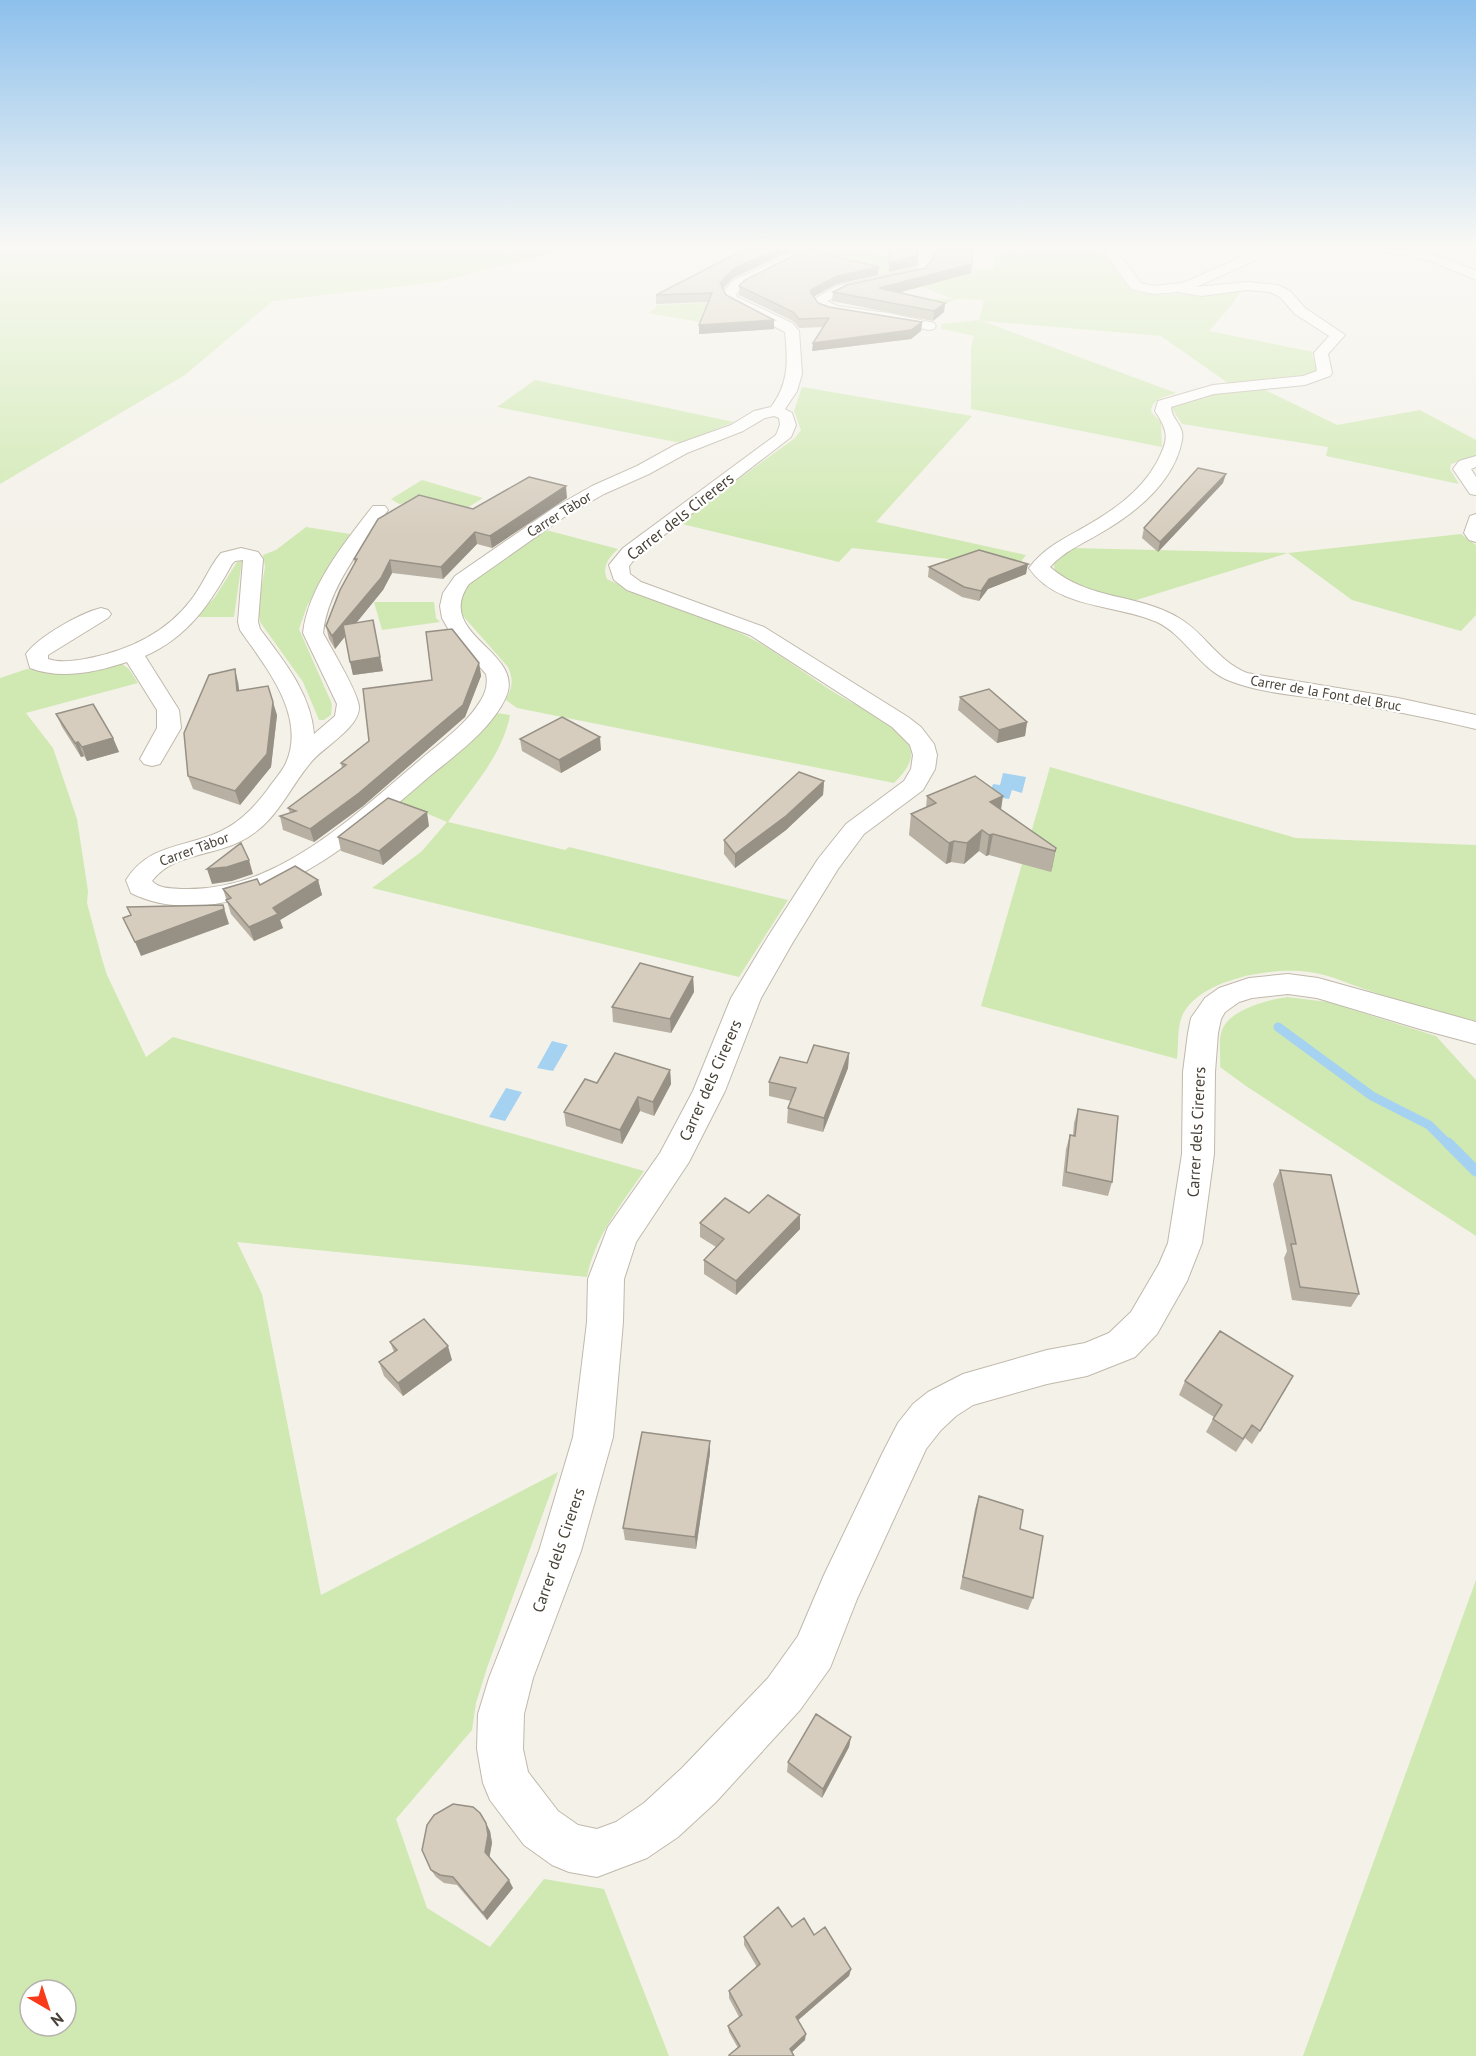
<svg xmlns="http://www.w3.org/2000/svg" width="1476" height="2056" viewBox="0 0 1476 2056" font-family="'PT Sans',sans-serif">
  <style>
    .green { fill: #d0e9b2; fill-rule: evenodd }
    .water { fill: #a5d2f1 }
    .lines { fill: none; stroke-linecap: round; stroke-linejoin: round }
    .stream-far1 { stroke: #a5d2f1; stroke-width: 9 }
    .stream { stroke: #a5d2f1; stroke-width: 11 }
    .street-casing { stroke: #c0b9ab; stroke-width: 2 }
    .street { fill: #fff; fill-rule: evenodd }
    .wall { fill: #b8b0a3 }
    .shaded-wall { fill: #969085 }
    .building { fill: #d6cdbe; stroke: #969085; stroke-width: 1.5 }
    .labels { text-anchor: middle; stroke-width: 4.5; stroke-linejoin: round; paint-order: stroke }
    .far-street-label { font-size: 14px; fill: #484137; stroke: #fff }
    .street-label { font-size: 16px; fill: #484137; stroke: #fff }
  </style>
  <rect width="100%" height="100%" fill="#f4f1e9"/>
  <path class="green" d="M0,249H570L438,282L273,301L185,375L0,484Z
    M820,249H892H884L878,255L918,256V265L908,272L875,279L813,253Z
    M1005,249H1101C1109,258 1124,284 1132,290C1149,300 1221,292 1243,288L1230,307L1209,331L1314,352L1312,355L1318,370L1304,375L1228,383L1161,336L982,321L1176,393C1165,397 1152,398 1151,412L1161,422L1162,447L971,409V347L974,336L942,329L941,324L979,320L984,300L956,299L916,319L877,313L888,298L886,282L913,299H953L901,279L933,265L993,270L996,255Z
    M727,302L749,313L700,322L648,313L655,309L657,305Z
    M535,380L734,422L681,443L497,407Z
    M802,387L972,416L876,522L1026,555L1020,563L992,564L852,548L839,562L678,523L795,438L801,430L794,411Z
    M1259,387L1337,425L1420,410L1476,440V456L1451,464L1450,469L1459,484L1326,456L1328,447L1182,424L1171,407L1176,404L1225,391Z
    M422,480L483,498L467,508L414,502L399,504L391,499Z
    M306,527L350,534L307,606L299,629L332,704L331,715L324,720H319L303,682L260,622L258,609L265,567L263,555L276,550Z
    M546,530L618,549C608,558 602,567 607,579C650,601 696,613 740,633C778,650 811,680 849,701C868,711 901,726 910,747C915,761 903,774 894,783L517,708L506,700C512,687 514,681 508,667L463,616C460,608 460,600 463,593C469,576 529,542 546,530Z
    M1461,534L1476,545V615L1461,631L1352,600L1288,553L1130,602L1087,590L1055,574L1054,564L1072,548L1288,553Z
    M242,561L234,617H196L215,597L237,562Z
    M374,602H434L436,618L440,622L382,630Z
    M121,663L129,669L138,683L26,713L53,748L77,819L88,891L87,903L102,959L107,975L146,1057L173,1037L644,1171C621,1205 595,1236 587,1277L237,1242L262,1294L321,1595L558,1472L487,1668L476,1703L472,1730L396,1819L427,1908L490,1947L544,1879L604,1889L669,2056H0V678L27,669L59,673ZM30,1990H66V2026H30Z
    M497,713L510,715C502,757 471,788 448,822L565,850L569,847L788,900L739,977L372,888L421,852L447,822L400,802L448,762Z
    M1050,767L1296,838L1476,845V1021C1440,1012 1405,1003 1370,991C1351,985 1329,974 1309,972C1273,967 1208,978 1186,1009C1176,1022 1179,1043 1177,1059L981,1006Z
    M1287,997L1328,1002L1436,1036L1476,1080V1236L1246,1086L1220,1067C1221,1056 1218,1040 1222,1030C1230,1009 1268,1000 1287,997Z
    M1476,1580V2056H1303Z"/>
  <path class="water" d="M1003,773L1026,777L1022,793L1012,790L1009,799L989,796L993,784L1000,785Z
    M552,1041L568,1045L553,1071L537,1068Z
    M506,1088L522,1092L505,1121L489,1117Z"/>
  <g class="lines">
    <path class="stream-far1" d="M1278,1027L1372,1096L1429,1125L1449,1145"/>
    <path class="stream" d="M1448,1143L1476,1171"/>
    <defs>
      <path id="street" d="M802,249H817L744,286L736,294L737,297L792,323L799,331L802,374L797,391L785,409L792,413L796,425L791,437L637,556L629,566L630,574L641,582L764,627L908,717L921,727L934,744L937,755L935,769L923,790L864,834L838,869L793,942L761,998L725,1091L689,1162L636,1242L624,1279L623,1322L613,1437L581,1551L533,1678L524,1714L523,1749L528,1772L558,1811L578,1825L597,1829L616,1822L644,1803L682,1768L768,1678L798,1636L824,1575L883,1452L898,1423L913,1404L928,1392L963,1374L1047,1350L1085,1343L1109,1333L1131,1312L1159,1264L1168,1243L1182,1154L1183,1072L1188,1033L1191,1018L1205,998L1219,988L1249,978L1288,974L1318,978L1476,1022V1044L1420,1029L1317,998L1288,994L1252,998L1239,1002L1225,1012L1221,1019L1218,1033L1215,1072L1214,1154L1202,1243L1187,1281L1157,1334L1135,1357L1087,1376L1047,1384L973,1405L956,1416L941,1430L926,1449L857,1599L830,1668L800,1710L716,1802L678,1837L647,1858L597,1877L569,1872L552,1865L524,1845L490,1800L483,1783L477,1749L478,1714L489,1678L539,1551L573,1437L587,1322L588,1279L608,1227L660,1153L693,1091L731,998L769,935L818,859L846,824L904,781L911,769L913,755L910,745L892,727L750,635L627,590L614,580L609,565L623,548L776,435L780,425L779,418L774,416L765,418L743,431L687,453L649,474L604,494L567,515L469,584C433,635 526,651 506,697C490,732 452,757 424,781C360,836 300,890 215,904C185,908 157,906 131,893L126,880C148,846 178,848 212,835C237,826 253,809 268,789C274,780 282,772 286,763C307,715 265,666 240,630L238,622L243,560L235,561L232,564C210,604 188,637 145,656L179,710L181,728L160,764L152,766L144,764L140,759L157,728V710L127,662C96,672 61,680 30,668L26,654C38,637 80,613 101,608L108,610L111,614L108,618L48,655V659C60,663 73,661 85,659C127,651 165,634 191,600C203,585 209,567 221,553L241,548L258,552L263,559L258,622L260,629C284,661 311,694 314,734L335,716L337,704L303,633C308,587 345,542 373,506H385L388,510C363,546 328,587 323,633C331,648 359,694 359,707C360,727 324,747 312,761C287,790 277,824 239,842C211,856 172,854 152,881C159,889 171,888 181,889C208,890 237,884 261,874C321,849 371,801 420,760C441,742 467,724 481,700C486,692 488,683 486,674L451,634L442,618L440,606L443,593L455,576L555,507L592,486L637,466L675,445L731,425L754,411L771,407C789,383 788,361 785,332L727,302L722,293L734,280Z
        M919,249H931V267L923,275L846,292L827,301L837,306L888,313L934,323L936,326L934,329L929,330L888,321L829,313L819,309L812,300L837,286L915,269L919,266Z
        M1103,249H1115L1141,283L1153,286L1183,283L1259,249H1275L1273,252L1196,287L1247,282L1278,285L1290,291L1305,308L1345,335L1328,354L1332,373L1330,376L1305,385L1214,394L1171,407C1171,419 1185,426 1182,440C1174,483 1134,514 1099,534C1082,544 1063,552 1050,567C1089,601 1137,593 1179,618C1205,633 1216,660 1247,673L1398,698L1476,715V729C1427,717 1378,708 1329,700C1296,695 1261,693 1230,681C1199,669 1186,636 1157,622C1116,604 1057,609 1029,568C1043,549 1061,540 1081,529C1111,512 1140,493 1157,462C1169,439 1169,432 1155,411L1158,401L1213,385L1303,376L1317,371L1314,353L1329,336L1295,314L1280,297L1270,292L1247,290L1201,296L1178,292L1153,294L1131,289Z
        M1384,249C1418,247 1445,258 1476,271V280L1428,260L1386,252Z
        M1476,456V467L1471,469L1476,477V495L1470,494L1453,469L1459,461Z
        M1476,514V542L1469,540L1464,533L1470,516Z"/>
    </defs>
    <use href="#street" class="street-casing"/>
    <use href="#street" class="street"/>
  </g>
  <path class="wall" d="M745,249H795L733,278L723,289L726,295L774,329L699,334L708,302L656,304V295Z
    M888,249H918L917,265L889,272Z
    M933,249H972L971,273L898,293L945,303L944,312L933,321L832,301L833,292L925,268L933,259Z
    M821,254L878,275L837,284L813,297L818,303L829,307L922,322L921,331L911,339L812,351L823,327L799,328L793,321L739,295V286Z
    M1223,483L1158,552L1142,538L1144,528Z
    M567,498L492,548L477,544L443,579L392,573L383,590L356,623L383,671L353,675L345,636L335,649L329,639L326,626L355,564L354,559L473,509Z
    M929,567L1026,574L988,589L979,601L962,597L928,577Z
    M479,663L481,676L465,717L363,806L314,842L283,830L280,816L290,813L288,808L342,768L341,763L369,741L432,680Z
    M238,682L239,691L277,715L271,767L240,805L193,789L188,776Z
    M960,697L1027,722L1025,736L997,743L958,710Z
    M56,714L113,738L119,752L87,761L84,756L81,757L62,727Z
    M520,739L601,750L561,773L522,751Z
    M824,781L823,795L786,830L735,868L724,854V840Z
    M927,796L1001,809L1056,848L1051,872L989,855L986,856L979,851L964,864L951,862L946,864L909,835L911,814L926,808Z
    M429,826L383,865L341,851L338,837Z
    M318,880L322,895L280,920L283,928L254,941L231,914L223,889Z
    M693,977L694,992L671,1033L613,1022L612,1007Z
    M849,1053L848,1068L823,1132L787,1123L788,1108L791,1101L769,1096V1082L807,1063Z
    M670,1070L671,1084L654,1116L640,1111L622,1144L566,1126L564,1112L597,1083Z
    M1078,1109L1112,1182L1108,1196L1062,1186L1066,1149L1070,1135H1073L1074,1123Z
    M1280,1170L1359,1294L1351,1307L1292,1300L1284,1258L1287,1251L1273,1184Z
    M700,1223L800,1229L736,1295L704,1274V1260L716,1247L700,1237Z
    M390,1342L452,1360L403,1396L384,1376L379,1362L394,1352Z
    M1185,1381L1286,1389L1252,1444L1245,1438L1236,1452L1206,1432L1214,1417L1179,1395Z
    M710,1453L696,1549L625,1540L623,1528Z
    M979,1496L1020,1529L1033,1598L1028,1610L960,1589L975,1509Z
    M851,1737L849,1747L822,1798L787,1772L788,1762Z
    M490,1831L492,1843L489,1857L513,1888L487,1920L457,1885L444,1883L436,1877L431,1870Z
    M792,1927L814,1935L851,1969L849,1976L798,2020L805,2040L791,2052L794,2056H729V2055L738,2048L729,2032L728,2026L739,2017L729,1998V1991L757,1967L744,1945V1937Z"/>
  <path class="shaded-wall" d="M777,249H795L733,278L720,291V283L733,269Z
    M918,255L917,265L889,272L890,263Z
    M972,264L971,273L879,298V288Z
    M879,267L878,275L837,284L811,298L810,301L811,290L837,276Z
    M945,303L944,312L933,321L934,311Z
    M774,320V329L699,334V325Z
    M922,322L921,331L911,339L812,351L813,343Z
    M1226,474L1223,483L1158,552L1160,542Z
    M566,486L567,498L492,548L490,536Z
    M475,532L477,544L443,579L441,567Z
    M390,560L392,573L383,590L335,649L332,636Z
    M1028,564L1026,574L988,589L979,601L981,591L989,579Z
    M373,620L383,671L353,675L350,662Z
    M479,663L481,676L465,717L363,806L314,842L310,829Z
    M235,669L238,682L241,705L237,691Z
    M273,702L277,715L271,767L240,805L235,791Z
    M1027,722L1025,736L997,743L999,730Z
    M600,737L601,750L561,773L559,760Z
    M113,738L119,752L87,761L82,747Z
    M78,742L84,756L81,757L75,743Z
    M824,781L823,795L786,830L735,868V854Z
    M1003,796L1000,817L990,802Z
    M427,812L429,826L383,865L379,851Z
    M982,830L979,851L964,864L967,843Z
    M993,834L989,855L986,856L989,835Z
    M954,841L951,862L946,864L949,843Z
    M1056,848L1052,869L1051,872L1055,851Z
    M249,860L253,874L232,881L212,884L207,869Z
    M318,880L322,895L280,920L283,928L254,941L249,927L273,908Z
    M223,905L229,924L141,956L135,942Z
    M693,977L694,992L671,1033L670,1019Z
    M849,1053L848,1068L823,1132L824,1118Z
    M670,1070L671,1084L654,1116L653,1102Z
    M638,1097L640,1111L622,1144L620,1130Z
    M800,1215V1229L736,1295V1281Z
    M448,1346L452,1360L403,1396L398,1383Z
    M710,1441V1453L696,1549L695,1537Z
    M851,1737L849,1747L822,1798L823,1789Z
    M486,1823L490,1831L492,1843L489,1860L485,1852Z
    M509,1880L513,1888L487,1920L483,1913Z
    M851,1969L849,1976L795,2023L796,2017Z
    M806,2034L805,2040L789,2055L790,2049Z"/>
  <path class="building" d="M745,249H777L733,269L720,283L726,295L774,320L699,325L712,293L656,295Z
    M807,249H816L822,250L820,253L879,267L837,276L811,290V293L818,303L829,307L922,322L911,330L813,343L829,318L799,319L793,312L739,286L745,280Z
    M889,249H918V255L890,263Z
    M934,249H972V264L879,288L945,303L934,311L833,292L847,285L925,268L934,258Z
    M1198,468L1226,474L1160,542L1144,528Z
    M529,477L566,486L490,536L475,532L441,567L390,560L381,578L332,636L326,626L340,590L357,559H354L378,519L419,495L473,509Z
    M979,550L1028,564L989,579L981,591L964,587L929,567Z
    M373,620L380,657L350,662L343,625Z
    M452,629L479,663L463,705L359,793L310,829L280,816L296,811L288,808L346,765L341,763L369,741L363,689L432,680L426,632Z
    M235,669L237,691L268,686L273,702L267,754L235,791L188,776L184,733L209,675Z
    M989,689L1027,722L999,730L960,697Z
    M93,704L113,738L82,747L78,742L75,743L56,714Z
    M562,717L600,737L559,760L520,739Z
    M799,772L824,781L786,816L735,854L724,840Z
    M975,776L1003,796L990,802L1056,848L1055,851L993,834L989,835L982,830L967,843L954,841L949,843L911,814L936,803L927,796Z
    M388,798L427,812L379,851L338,837Z
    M241,843L249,860L227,867L207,869Z
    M295,866L318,880L273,908L278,914L249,927L226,900L231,898L223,889L257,879L260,885Z
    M223,905L224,909L135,942L123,918L131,915L127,907Z
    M640,963L693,977L670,1019L612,1007Z
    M814,1045L849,1053L824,1118L788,1108L796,1088L769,1082L780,1057L807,1063Z
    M615,1053L670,1070L653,1102L638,1097L620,1130L564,1112L585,1079L597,1083Z
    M1078,1109L1118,1116L1112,1182L1066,1172L1070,1135L1075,1136Z
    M1280,1170L1331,1175L1359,1294L1300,1287L1291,1244H1296Z
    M768,1195L800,1215L736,1281L704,1260L724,1239L700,1223L725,1198L749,1213Z
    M424,1319L448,1346L398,1383L379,1362L397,1350L390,1342Z
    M1220,1331L1293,1376L1260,1431L1252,1425L1243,1439L1213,1419L1222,1405L1185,1381Z
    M642,1432L710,1441L695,1537L623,1528Z
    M979,1496L1023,1510L1020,1529L1043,1536L1033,1598L963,1577Z
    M816,1714L851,1737L823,1789L788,1762Z
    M453,1804L473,1807L480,1813L486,1823L488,1835L485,1852L509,1880L483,1913L453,1877L440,1875L431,1870L422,1850L427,1825L434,1815Z
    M778,1907L792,1927L804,1918L814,1935L825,1927L851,1969L796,2017L806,2034L790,2049L794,2056H729V2055L740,2046L728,2026L742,2015L729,1991L760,1964L744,1937Z"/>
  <linearGradient id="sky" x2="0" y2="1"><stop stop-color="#8dc0ec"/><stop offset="0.46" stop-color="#faf9f5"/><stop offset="1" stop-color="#faf9f5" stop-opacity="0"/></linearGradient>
  <rect width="1476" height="537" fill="url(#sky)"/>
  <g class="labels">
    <g class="far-street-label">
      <text transform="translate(559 514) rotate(-32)" y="5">Carrer Tàbor</text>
      <text transform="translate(1326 693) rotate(10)" y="5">Carrer de la Font del Bruc</text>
      <text transform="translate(194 849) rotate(-20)" y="5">Carrer Tàbor</text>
    </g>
    <g class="street-label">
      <text transform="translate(680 516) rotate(-38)" y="6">Carrer dels Cirerers</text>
      <text transform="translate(710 1080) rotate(-66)" y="6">Carrer dels Cirerers</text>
      <text transform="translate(1196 1132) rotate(-87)" y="6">Carrer dels Cirerers</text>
      <text transform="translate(558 1550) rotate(-71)" y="6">Carrer dels Cirerers</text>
    </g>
  </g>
  <g transform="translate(48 2008) rotate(141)"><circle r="28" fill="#ffffff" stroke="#b6b3af" stroke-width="1.5"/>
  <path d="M0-4.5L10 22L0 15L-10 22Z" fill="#fa3b1a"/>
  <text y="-9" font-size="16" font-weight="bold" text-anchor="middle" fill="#484137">N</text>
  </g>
</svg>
